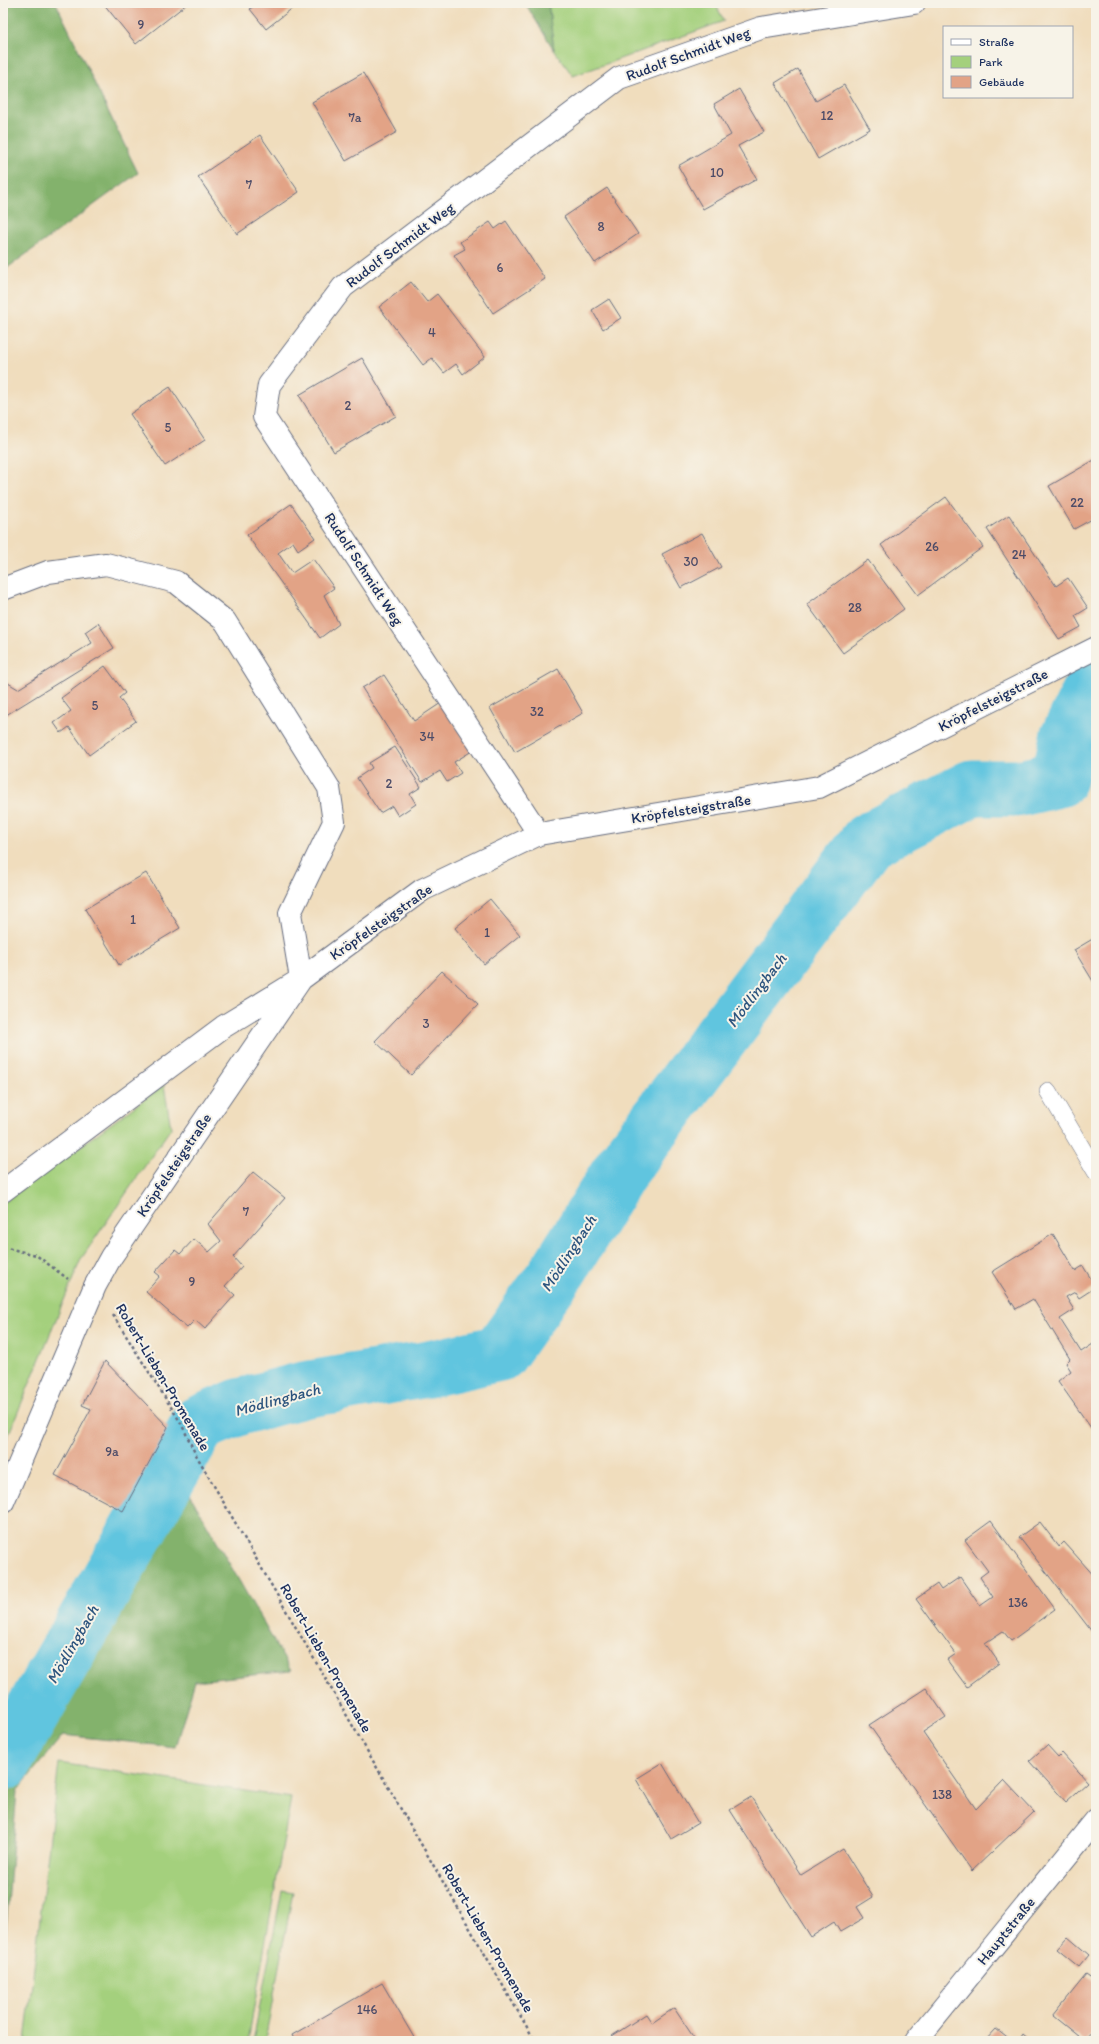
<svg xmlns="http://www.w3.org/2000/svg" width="1099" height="2044" viewBox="0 0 1099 2044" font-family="Itim,sans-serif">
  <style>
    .green { fill: #a4d07d; stroke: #60806e }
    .forest { fill: #83b26c; stroke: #4f7065 }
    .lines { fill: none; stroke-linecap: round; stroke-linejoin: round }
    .river { stroke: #61c5df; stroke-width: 57 }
    .building { fill: #e2a386 }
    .lane-casing { stroke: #666c7f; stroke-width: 18 }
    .street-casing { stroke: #666c7f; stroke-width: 24 }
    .secondary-casing { stroke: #666c7f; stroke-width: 24 }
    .path { stroke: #666c7f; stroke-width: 2.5; stroke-dasharray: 3 3; stroke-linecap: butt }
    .lane { stroke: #fff; stroke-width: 17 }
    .street { stroke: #fff; stroke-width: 22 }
    .secondary { stroke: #fff; stroke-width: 22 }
    .labels { text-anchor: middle; stroke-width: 4; stroke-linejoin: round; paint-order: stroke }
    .number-label { font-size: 13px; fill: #4d4c68 }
    .street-label { font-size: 15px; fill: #1b2f5e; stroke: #f7f3e8 }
    .water-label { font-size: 16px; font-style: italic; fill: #2c547e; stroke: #f7f3e8 }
  </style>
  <rect width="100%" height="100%" fill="#f7f3e8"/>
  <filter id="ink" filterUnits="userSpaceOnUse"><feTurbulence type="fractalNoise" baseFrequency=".025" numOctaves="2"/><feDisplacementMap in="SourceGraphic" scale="8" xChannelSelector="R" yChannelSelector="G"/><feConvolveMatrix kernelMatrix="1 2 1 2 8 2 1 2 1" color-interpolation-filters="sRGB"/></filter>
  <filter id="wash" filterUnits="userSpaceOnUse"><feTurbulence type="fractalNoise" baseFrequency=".012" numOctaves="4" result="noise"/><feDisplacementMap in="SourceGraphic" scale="16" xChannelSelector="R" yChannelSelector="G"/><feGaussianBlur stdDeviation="0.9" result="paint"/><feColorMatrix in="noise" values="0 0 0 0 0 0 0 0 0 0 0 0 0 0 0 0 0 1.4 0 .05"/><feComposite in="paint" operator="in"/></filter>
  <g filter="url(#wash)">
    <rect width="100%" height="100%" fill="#f0ddbd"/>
    <path class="green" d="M548,3H715L724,21L573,76L554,50Z
      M164,1085L171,1128L81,1259L3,1448V1204L12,1196Z
      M59,1763L291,1798L248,2041H25Z
      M282,1890L293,1892L265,2041H253Z"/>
    <path class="forest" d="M3,3H56L138,173L3,271Z
      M525,3H548L554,50Z
      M186,1488L291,1671L195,1681L175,1747L63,1735L17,1791L3,1967V1711L50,1715Z"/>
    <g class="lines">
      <path class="river" d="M3,1763L199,1424L239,1407L303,1390L429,1369L500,1353L560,1268L622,1168L868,841L972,788H1020L1059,779L1068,738L1096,680"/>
    </g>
    <g id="blocks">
      <path class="building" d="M103,3H188L136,44Z
        M258,3H299L266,29L250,9Z
        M798,69L816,101L844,85L870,129L818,159L775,83Z
        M363,73L397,132L346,161L312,102Z
        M739,89L764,132L738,146L757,179L703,209L678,166L731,135L714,104Z
        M260,135L299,192L237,234L198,177Z
        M607,188L638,234L595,263L564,217Z
        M506,221L545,279L493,313L454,255L465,249L460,242L490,222L495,229Z
        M411,282L427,302L437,294L485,357L463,374L456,364L444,373L432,358L423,365L379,307Z
        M609,299L621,318L603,329L592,310Z
        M362,358L396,416L334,452L299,395Z
        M170,387L205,440L165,466L130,414Z
        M1096,459V517L1074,529L1049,486Z
        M946,497L983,547L918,595L881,545Z
        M291,504L315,538L298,550L293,542L278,553L292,573L313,559L334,588L324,595L339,624L320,638L247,535Z
        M1009,515L1056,586L1068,578L1088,608L1075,616L1081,627L1059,639L987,529Z
        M702,533L721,567L681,588L662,554Z
        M868,560L904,609L843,653L807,604Z
        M98,623L114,648L3,717V680L18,689L92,643L85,632Z
        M105,666L125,693L119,698L136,721L89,755L69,727L61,733L54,723L71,711L61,698Z
        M558,669L583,713L515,752L490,708Z
        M384,675L414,721L441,703L472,751L454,762L461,773L447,782L440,771L422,782L362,688Z
        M395,747L421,787L410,794L416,804L398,816L392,806L380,813L357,778L372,768L369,763Z
        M146,873L180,928L119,965L85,909Z
        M490,899L520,935L484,964L455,928Z
        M1096,937V986L1074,950Z
        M442,971L478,1004L411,1075L375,1041Z
        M253,1172L285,1198L233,1257L242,1267L225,1286L235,1295L205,1329L195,1320L187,1328L146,1292L160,1276L155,1272L175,1250L180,1254L194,1239L209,1252L221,1241L208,1224Z
        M1053,1234L1075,1271L1083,1266L1096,1287L1079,1298L1075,1292L1066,1297L1074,1310L1060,1319L1081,1352L1096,1342V1435L1058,1381L1071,1371L1066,1363L1070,1359L1033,1299L1016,1309L992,1272Z
        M105,1361L168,1427L123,1511L55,1475L91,1409L82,1405Z
        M991,1521L1055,1609L1011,1641L1003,1631L985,1643L999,1663L967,1687L947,1660L956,1654L916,1599L937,1584L941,1590L960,1577L980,1606L993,1597L980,1577L988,1571L965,1540Z
        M1040,1522L1059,1547L1064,1542L1096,1578V1637L1019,1537Z
        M926,1688L946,1717L923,1732L976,1809L1004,1780L1034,1812L972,1871L869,1725Z
        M1047,1745L1058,1757L1062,1753L1088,1782L1066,1802L1029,1761Z
        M662,1763L698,1823L671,1839L636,1779Z
        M751,1797L801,1875L843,1849L873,1897L857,1907L864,1918L840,1932L834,1922L811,1937L730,1810Z
        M1068,1937L1089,1955L1079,1967L1057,1949Z
        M1086,1975L1096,1982V2028L1084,2041L1053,2016Z
        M382,1983L416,2041H295L292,2035Z
        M674,2008L696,2041H616L612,2036L646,2014L652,2023Z
        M996,2029L1011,2041H985Z
        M1023,2035L1030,2041H1019Z"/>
    </g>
  </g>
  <g filter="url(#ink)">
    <use href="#blocks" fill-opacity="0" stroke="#666c7f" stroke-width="1"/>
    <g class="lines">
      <defs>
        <path id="lane" d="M1048,1091L1096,1172"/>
        <path id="street" d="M3,589L48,572L106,564L176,582L225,621L329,788L334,822L290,913L301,979
          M539,834L264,417L269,385L343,287L619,78L761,28L914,3
          M3,1191L223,1027L295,983
          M3,1502L95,1286L111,1257L301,979L422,890L539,834L819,787L1096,648"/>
        <path id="secondary" d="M916,2041L1096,1820"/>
      </defs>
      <use href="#lane" class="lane-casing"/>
      <use href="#street" class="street-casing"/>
      <use href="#secondary" class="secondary-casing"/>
      <path class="path" d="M3,1247L36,1255L68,1279
        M113,1315L181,1423L195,1453L535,2041"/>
      <use href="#lane" class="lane"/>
      <use href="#street" class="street"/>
      <use href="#secondary" class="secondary"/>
    </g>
  </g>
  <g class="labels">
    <g class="number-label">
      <text x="141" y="29">9</text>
      <text x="827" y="120">12</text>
      <text x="355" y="122">7a</text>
      <text x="717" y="177">10</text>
      <text x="249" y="189">7</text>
      <text x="601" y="231">8</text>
      <text x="500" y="272">6</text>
      <text x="432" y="337">4</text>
      <text x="348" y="410">2</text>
      <text x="168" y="432">5</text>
      <text x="1077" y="507">22</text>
      <text x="932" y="551">26</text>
      <text x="1019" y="559">24</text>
      <text x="691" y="566">30</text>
      <text x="855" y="612">28</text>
      <text x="95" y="710">5</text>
      <text x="537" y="716">32</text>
      <text x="427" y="741">34</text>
      <text x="389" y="788">2</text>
      <text x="133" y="924">1</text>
      <text x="487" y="937">1</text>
      <text x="426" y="1028">3</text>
      <text x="246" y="1216">7</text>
      <text x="192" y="1286">9</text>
      <text x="112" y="1456">9a</text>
      <text x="1018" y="1607">136</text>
      <text x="942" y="1799">138</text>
      <text x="367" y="2014">146</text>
    </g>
    <g class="street-label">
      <text transform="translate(688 54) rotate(-20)" y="5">Rudolf Schmidt Weg</text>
      <text transform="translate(400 245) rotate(-37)" y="5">Rudolf Schmidt Weg</text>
      <text transform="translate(364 569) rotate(57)" y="5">Rudolf Schmidt Weg</text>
      <text transform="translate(993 700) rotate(-27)" y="5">Kröpfelsteigstraße</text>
      <text transform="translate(691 809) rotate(-9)" y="5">Kröpfelsteigstraße</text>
      <text transform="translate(381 922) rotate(-35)" y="5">Kröpfelsteigstraße</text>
      <text transform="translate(174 1165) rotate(-56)" y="5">Kröpfelsteigstraße</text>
      <text transform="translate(163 1377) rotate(59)" y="5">Robert-Lieben-Promenade</text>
      <text transform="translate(326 1658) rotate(60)" y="5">Robert-Lieben-Promenade</text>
      <text transform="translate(1006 1931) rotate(-51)" y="5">Hauptstraße</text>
      <text transform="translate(488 1938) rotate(60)" y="5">Robert-Lieben-Promenade</text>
    </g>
    <g class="water-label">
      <text transform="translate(756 990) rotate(-53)" y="6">Mödlingbach</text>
      <text transform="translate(568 1253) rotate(-57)" y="6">Mödlingbach</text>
      <text transform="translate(277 1399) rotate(-15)" y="6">Mödlingbach</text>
      <text transform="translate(72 1644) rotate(-60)" y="6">Mödlingbach</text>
    </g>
  </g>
  <rect width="1099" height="2044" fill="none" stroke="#f7f3e8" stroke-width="16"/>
  <rect x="943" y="26" width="130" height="72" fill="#f7f3e8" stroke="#9fa5b1"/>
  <rect x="951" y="39" width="20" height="6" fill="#ffffff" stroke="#9fa5b1"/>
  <text x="979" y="46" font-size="12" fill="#1b2f5e">Straße</text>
  <rect x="951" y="56" width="20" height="12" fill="#a4d07d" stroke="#9fa5b1"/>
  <text x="979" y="66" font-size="12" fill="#1b2f5e">Park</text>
  <rect x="951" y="76" width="20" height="12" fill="#e2a386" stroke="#9fa5b1"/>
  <text x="979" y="86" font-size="12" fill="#1b2f5e">Gebäude</text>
</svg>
